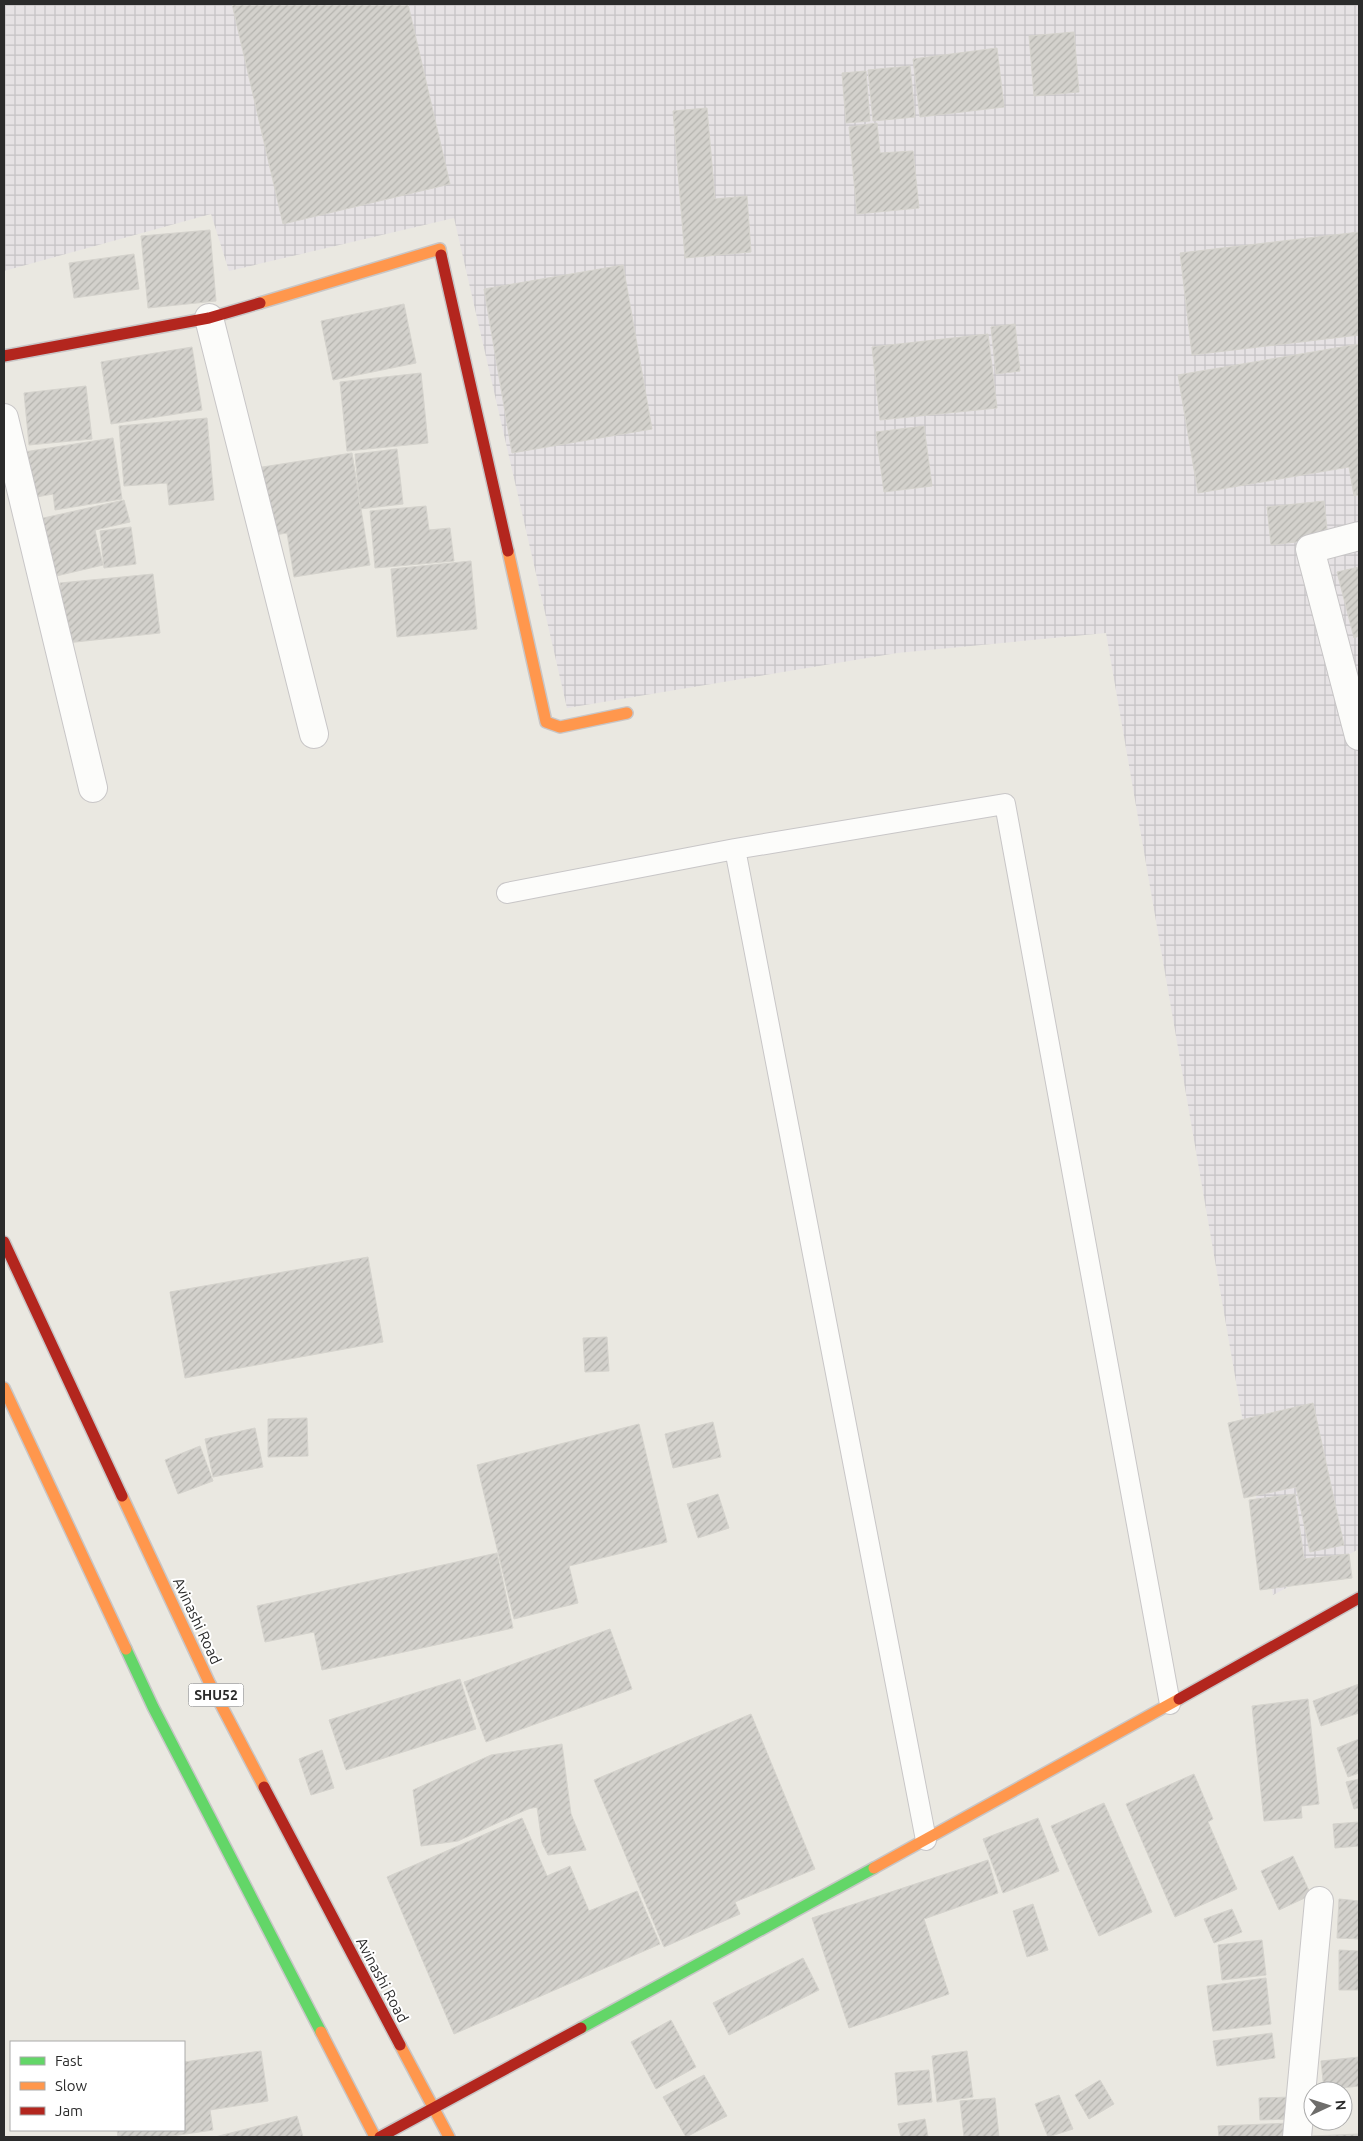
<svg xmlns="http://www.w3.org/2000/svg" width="1363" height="2141" viewBox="0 0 1363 2141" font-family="Ubuntu,sans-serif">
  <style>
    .industrial { fill: url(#industrial-grid) }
    .building { fill: url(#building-hatch); stroke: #d5d3cd }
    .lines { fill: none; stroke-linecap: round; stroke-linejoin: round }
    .lane-casing { stroke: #c8c6c7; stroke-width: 22 }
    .street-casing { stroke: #c8c6c7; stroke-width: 30 }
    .fast-casing { stroke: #c8c6c7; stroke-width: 14 }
    .slow-casing { stroke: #c8c6c7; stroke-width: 14 }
    .jam-casing { stroke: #c8c6c7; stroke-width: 14 }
    .lane { stroke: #fcfcfa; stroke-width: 20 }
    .street { stroke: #fcfcfa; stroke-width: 28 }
    .fast { stroke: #63d668; stroke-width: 11 }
    .slow { stroke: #ff974d; stroke-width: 11 }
    .jam { stroke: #b3261e; stroke-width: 11 }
    .labels { text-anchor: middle; stroke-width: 4; stroke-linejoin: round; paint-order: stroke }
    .shield { fill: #fff; stroke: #6b6b6b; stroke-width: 1 }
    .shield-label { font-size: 14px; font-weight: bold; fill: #2b2b2b }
    .street-label { font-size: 15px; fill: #2b2b2b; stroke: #fff }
  </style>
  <defs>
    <pattern id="industrial-grid" width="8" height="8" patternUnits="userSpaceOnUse" patternTransform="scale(1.25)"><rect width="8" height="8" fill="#e6e2e4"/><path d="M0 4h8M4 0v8" fill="none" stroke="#c5c2c4"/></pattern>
    <pattern id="building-hatch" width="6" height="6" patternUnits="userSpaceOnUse" patternTransform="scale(1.25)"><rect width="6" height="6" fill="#d3d1cc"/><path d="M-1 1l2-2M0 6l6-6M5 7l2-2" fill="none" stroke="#b5b4af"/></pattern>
  </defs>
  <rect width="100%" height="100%" fill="#eae8e1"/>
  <path class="industrial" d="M4,4H1359V1549L1273,1595L1106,633L897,653L567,708L454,218L229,271L211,214L4,271Z"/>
  <path class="building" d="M232,4H408L450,184L283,224Z
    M1074,32L1079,92L1034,96L1029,36Z
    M997,48L1004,107L920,117L913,59Z
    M910,66L915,117L873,121L868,70Z
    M866,71L870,121L846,123L842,73Z
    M707,108L715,199L747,196L751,252L685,258L673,111Z
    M877,123L880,153L913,151L919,208L857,214L849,127Z
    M210,230L216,301L148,308L141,236Z
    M1359,232V335L1192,355L1180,253Z
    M134,254L139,289L74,298L69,263Z
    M623,265L652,429L512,453L484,289Z
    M404,304L416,363L333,380L321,321Z
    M1015,324L1020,371L996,374L991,327Z
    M988,334L997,408L880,420L872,347Z
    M1359,344V495L1354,496L1349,467L1198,493L1178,375Z
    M192,347L202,410L111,424L101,362Z
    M421,373L428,443L347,451L340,382Z
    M86,386L92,439L29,445L24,393Z
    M207,418L214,500L169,505L167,483L124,486L119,426Z
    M924,426L932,486L884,492L876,432Z
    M113,438L122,499L55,510L53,494L31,498L24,452Z
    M397,449L403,504L360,509L355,454Z
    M352,453L370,565L294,577L287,533L268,536L256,468Z
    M124,500L130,522L95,530L103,565L52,577L39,519Z
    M1324,501L1328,538L1271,545L1267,507Z
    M426,506L429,530L450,528L454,561L375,568L370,511Z
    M131,527L136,564L104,568L100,531Z
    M471,561L477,629L397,637L391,569Z
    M1359,567V636L1354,638L1337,572Z
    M153,574L160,633L66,643L60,583Z
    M368,1257L383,1342L185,1378L170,1292Z
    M607,1337L609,1371L585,1372L583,1338Z
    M1313,1403L1344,1545L1310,1552L1296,1487L1244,1498L1228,1423Z
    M307,1418L308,1456L268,1457V1419Z
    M713,1422L721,1457L673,1468L665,1434Z
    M639,1424L667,1542L569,1566L578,1603L514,1619L477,1465Z
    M255,1428L263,1467L213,1477L205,1439Z
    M200,1446L213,1481L178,1494L165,1460Z
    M718,1494L729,1528L698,1538L687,1504Z
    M1295,1494L1304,1559L1349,1554L1352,1578L1260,1590L1249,1500Z
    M497,1553L513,1628L322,1670L314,1632L265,1642L257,1606Z
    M610,1629L632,1689L486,1742L464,1682Z
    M460,1679L476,1729L346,1770L329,1720Z
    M1359,1684V1713L1321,1726L1313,1701Z
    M1308,1699L1319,1804L1301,1806L1302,1818L1264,1821L1252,1706Z
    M751,1714L815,1869L735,1902L740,1914L664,1947L594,1780Z
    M1359,1739V1773L1348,1777L1337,1748Z
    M562,1744L571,1814L586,1850L548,1855L542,1843L537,1807L528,1809L458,1841L421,1846L413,1790L491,1755Z
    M322,1750L334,1788L311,1795L299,1759Z
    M1194,1774L1213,1819L1208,1822L1237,1889L1175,1917L1126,1804Z
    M1359,1779V1808L1354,1809L1346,1782Z
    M1104,1803L1152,1912L1099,1936L1051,1826Z
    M522,1818L547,1876L570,1866L589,1911L637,1891L660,1944L454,2034L387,1877Z
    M1038,1818L1059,1871L1003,1893L983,1839Z
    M1359,1822V1846L1335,1848L1333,1824Z
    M1293,1856L1311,1895L1279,1910L1261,1871Z
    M988,1860L998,1893L924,1919L949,1994L849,2028L812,1918Z
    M1339,1899L1359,1901V1939L1337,1938Z
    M1033,1904L1048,1950L1027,1957L1013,1911Z
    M1232,1909L1242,1932L1214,1943L1204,1919Z
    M1262,1940L1266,1975L1222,1980L1218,1945Z
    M1339,1950L1359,1951V1990H1339Z
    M803,1958L819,1990L729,2035L713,2003Z
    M1266,1978L1271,2024L1213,2031L1207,1986Z
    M671,2020L696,2067L656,2089L631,2042Z
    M1272,2033L1275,2058L1217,2066L1213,2041Z
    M261,2051L268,2101L210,2110L213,2130L165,2137H118L117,2130H184V2062Z
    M967,2051L973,2097L937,2102L932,2056Z
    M1359,2057V2086L1324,2090L1321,2061Z
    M929,2070L932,2102L898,2105L895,2073Z
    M704,2075L727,2116L686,2137L663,2097Z
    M1100,2080L1114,2104L1089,2119L1075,2095Z
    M1059,2095L1073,2129L1048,2137L1035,2104Z
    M1291,2097L1292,2119L1260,2120L1259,2098Z
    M995,2098L999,2137H964L960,2101Z
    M297,2116L303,2137H215Z
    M925,2119L928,2137H901L898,2124Z
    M1290,2123V2137H1219L1218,2126Z
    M1359,2134V2137H1311V2136Z"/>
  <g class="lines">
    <defs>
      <path id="lane" d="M735,849L926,1840
        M507,893L735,849L1005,804L1170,1704"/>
      <path id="street" d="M209,318L314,734
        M4,418L93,788
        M1359,536L1310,549L1359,736
        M1297,2137L1319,1901"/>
      <path id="fast" d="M126,1649L153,1707L321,2032
        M581,2028L874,1868"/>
      <path id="slow" d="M260,303L440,249L441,255
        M508,551L546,722L560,727L627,713
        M4,1388L126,1649
        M122,1496L209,1682L264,1787
        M874,1868L1179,1699
        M321,2032L375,2137
        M400,2045L449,2137"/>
      <path id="jam" d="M441,255L508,551
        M4,356L209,318L260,303
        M4,1242L122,1496
        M1179,1699L1359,1598
        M264,1787L400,2045
        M380,2137L581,2028"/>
    </defs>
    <use href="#lane" class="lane-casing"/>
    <use href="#street" class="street-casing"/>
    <use href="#fast" class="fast-casing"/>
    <use href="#slow" class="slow-casing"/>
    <use href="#jam" class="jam-casing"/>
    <use href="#lane" class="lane"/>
    <use href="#street" class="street"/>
    <use href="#fast" class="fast"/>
    <use href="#slow" class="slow"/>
    <use href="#jam" class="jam"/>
  </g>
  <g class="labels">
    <rect class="shield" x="188.5" y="1683.5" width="55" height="23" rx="4"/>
    <g class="shield-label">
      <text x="216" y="1700">SHU52</text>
    </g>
    <g class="street-label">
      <text transform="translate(197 1621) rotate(65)" y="5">Avinashi Road</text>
      <text transform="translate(382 1980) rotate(62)" y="5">Avinashi Road</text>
    </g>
  </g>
  <rect width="1363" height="2141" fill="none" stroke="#2b2b2b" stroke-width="10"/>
  <rect x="10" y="2041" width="175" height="90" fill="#ffffff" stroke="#aaaaaa"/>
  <rect x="20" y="2057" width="25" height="8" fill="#63d668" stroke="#aaaaaa"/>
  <text x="55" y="2066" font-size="15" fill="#2b2b2b">Fast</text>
  <rect x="20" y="2082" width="25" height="8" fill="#ff974d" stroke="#aaaaaa"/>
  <text x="55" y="2091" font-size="15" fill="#2b2b2b">Slow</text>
  <rect x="20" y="2107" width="25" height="8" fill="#b3261e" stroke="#aaaaaa"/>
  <text x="55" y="2116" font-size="15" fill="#2b2b2b">Jam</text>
  <g transform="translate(1328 2106) rotate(86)"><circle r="24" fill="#ffffff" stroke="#aaaaaa"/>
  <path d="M0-4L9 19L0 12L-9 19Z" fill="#6e6d6b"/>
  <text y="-8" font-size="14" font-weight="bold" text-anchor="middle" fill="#2b2b2b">N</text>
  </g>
</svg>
